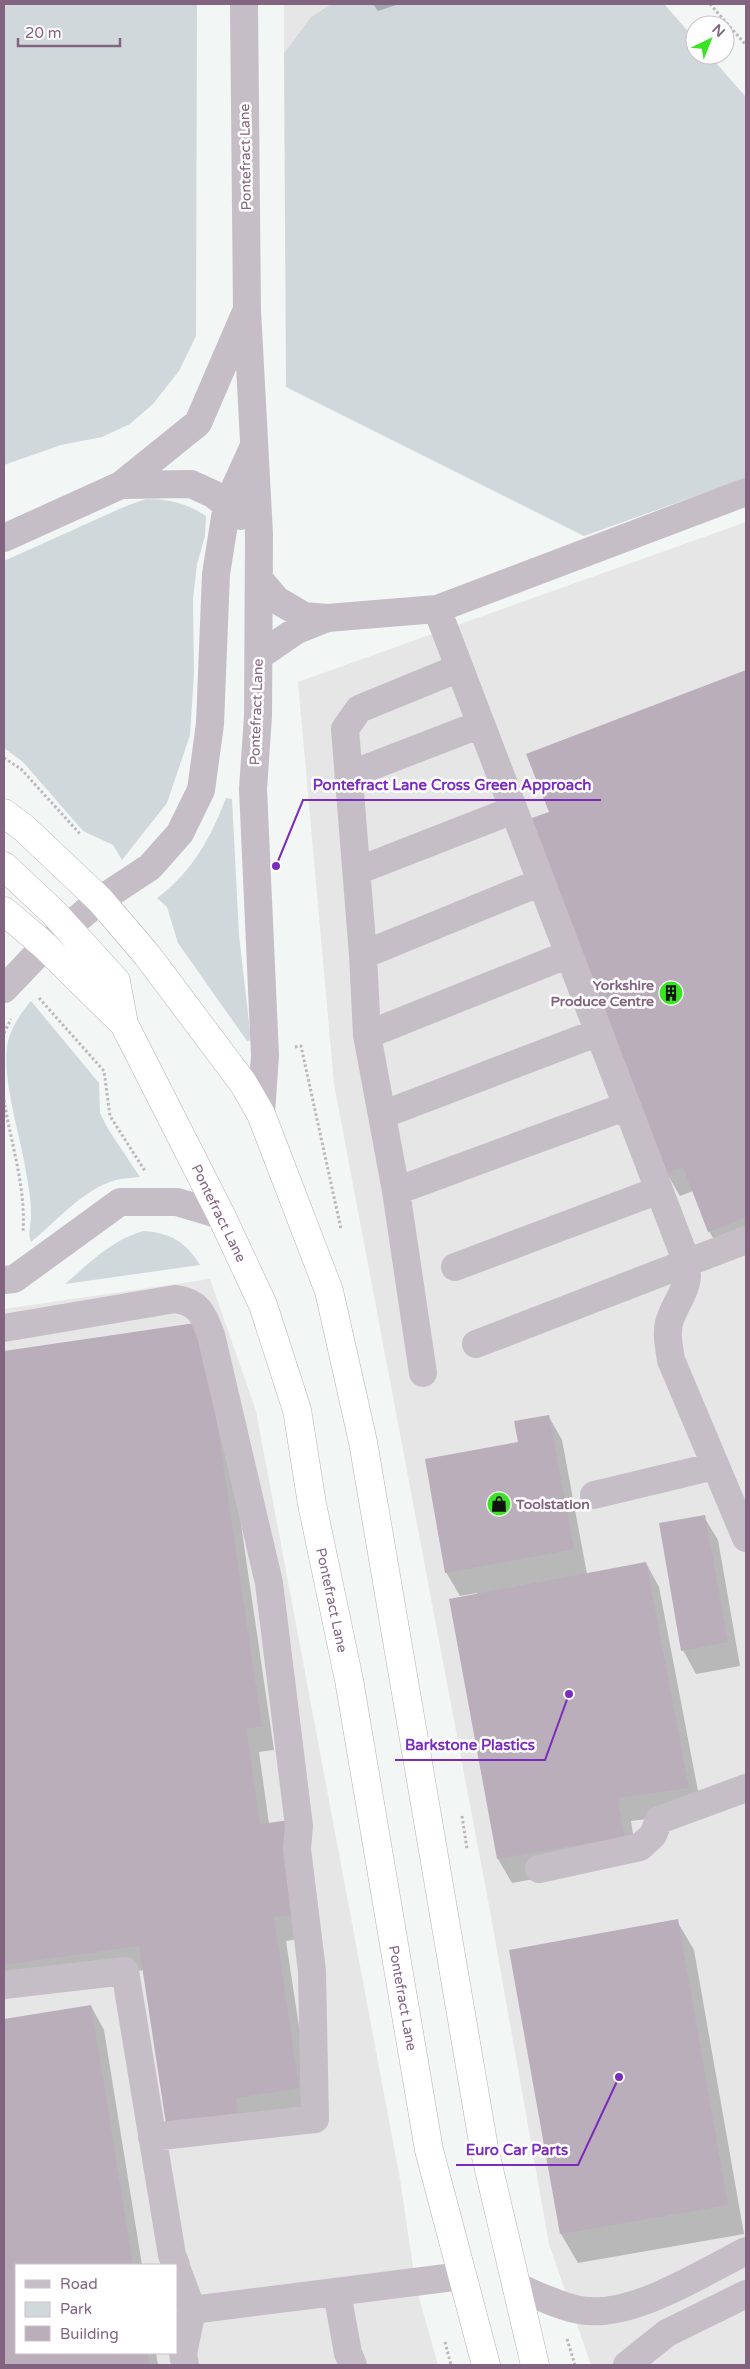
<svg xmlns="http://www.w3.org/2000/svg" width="750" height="2369" viewBox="0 0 750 2369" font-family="'Varela Round',sans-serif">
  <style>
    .built { fill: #e6e6e6; fill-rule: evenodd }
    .green { fill: #d1d8db }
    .shadow { fill: #0003 }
    .building { fill: #baaeba }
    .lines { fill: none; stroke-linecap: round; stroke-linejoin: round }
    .highway-casing { stroke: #b8afb7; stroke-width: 29 }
    .path { stroke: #bdb6bc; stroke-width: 3; stroke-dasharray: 2.5 2.5; stroke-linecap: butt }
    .minor { stroke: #c6bec6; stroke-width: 28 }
    .highway { stroke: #fff; stroke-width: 28 }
    .labels { text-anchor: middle; stroke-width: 5; stroke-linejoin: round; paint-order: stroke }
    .street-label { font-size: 14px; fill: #836480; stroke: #fff }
    .poi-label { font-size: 14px; font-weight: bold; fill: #836480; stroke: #fff; text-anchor: end }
    .leader { fill: none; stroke: #7b2cbf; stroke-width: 2 }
    .callout-dot { fill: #7b2cbf; stroke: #fff; stroke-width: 2 }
    .callout-label { font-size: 15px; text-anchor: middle; font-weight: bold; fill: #7b2cbf; stroke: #fff; stroke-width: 5; stroke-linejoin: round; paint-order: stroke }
  </style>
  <rect width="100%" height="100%" fill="#f2f6f5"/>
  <path class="built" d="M284,4H331L311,17L284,53Z
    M746,522V2365H591L549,2244L490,1911L334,1084L298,682Z
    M210,1279L256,1411L400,2179L416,2287L438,2365H4V1309ZM16,2265H176V2353H16Z"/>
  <path class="green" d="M4,4H197L196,336L179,371L153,404L130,424L102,437L61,445L4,465Z
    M331,4H664L695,39V55H709L746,97V478L584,536L286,387L284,53L311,17Z
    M146,499C170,499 186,503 206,516L205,536L197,564L193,599L194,673L190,735L167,803L122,860L113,845L83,831L23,762L4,748V561L126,506Z
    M226,798L232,799L239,935L251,1040L247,1041L178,943L167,907L157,898C193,871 210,839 226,798Z
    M31,1001L99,1083L100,1113L108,1129L140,1177C132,1178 124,1178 116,1180C83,1189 57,1221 31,1242C27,1232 32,1223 31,1212C31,1201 29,1189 27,1178C22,1139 0,1078 8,1041C12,1026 21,1013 31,1001Z
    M144,1231C171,1233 186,1242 200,1265L65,1284C90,1263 112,1239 144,1231Z"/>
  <path class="shadow" d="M373,4H399L378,11Z
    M746,671V1246L723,1255L709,1231L693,1191L680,1196L666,1172L550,812L528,755Z
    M201,1323L215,1347L274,1750L259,1752L269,1824L316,1936L286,1941L312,2112L181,2147L144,1970L4,1991V1352Z
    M549,1417L562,1440L587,1574L646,1563L659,1587L702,1812L631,1821L637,1860L512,1883L498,1859L450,1600L477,1595V1593L460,1596L446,1572L520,1443Z
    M704,1517L718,1540L740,1666L696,1674L683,1650Z
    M677,1921L694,1950L744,2234L578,2263L561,2234L511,1951Z
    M91,2006L104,2030L142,2265H16V2353H156L158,2365H4V2020Z"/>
  <path class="building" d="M746,670V1217L708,1232L683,1167L665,1173L529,819L549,812L526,754Z
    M202,1322L262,1727L246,1728L260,1824L290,1820L303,1913L274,1917L299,2088L236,2098L238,2113L166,2124L139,1946L4,1965V1351Z
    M549,1415L574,1549L445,1573L425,1459L518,1442L514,1421Z
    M705,1515L728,1642L681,1651L659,1523Z
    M646,1562L689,1788L618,1798L624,1837L497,1859L449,1599Z
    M678,1919L728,2205L560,2234L509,1950Z
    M91,2005L133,2265H16V2353H147L149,2365H4V2019Z"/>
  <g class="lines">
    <defs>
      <path id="highway" d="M4,813L25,829L100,900L147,955L243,1083L261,1114L329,1291L363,1442L484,2148L535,2365
        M4,866L55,914L116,981L124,1024
        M4,911L45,946L124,1024L221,1215L263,1305L297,1410L312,1504L349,1680L429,2150L486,2365"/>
    </defs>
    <use href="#highway" class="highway-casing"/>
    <path class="path" d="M710,4L746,45
      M4,758L21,769L81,835
      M39,998L104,1071L110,1116L145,1171
      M4,1033L11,1019
      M295,1047L301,1046L341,1229
      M4,1100C11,1144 26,1187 23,1232
      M462,1816L467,1849
      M567,2339L575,2365
      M445,2342L451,2365"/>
    <path class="minor" d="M244,4L247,310L259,534L258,716L253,789L265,1055L261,1114
      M121,485L191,484L213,494L240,516
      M4,538L121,485L198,423L245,314
      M259,579L277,600L304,616L327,618L437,609L746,492
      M437,609L687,1263C689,1290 680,1294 671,1317C665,1330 669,1346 671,1360L746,1538
      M259,656L297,630L327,618
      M459,668L359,709L345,729L363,955L367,1035L396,1191L627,1106
      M349,775L481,724
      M357,871L513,810
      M363,955L541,882
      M4,989L45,946L100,900L150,867L180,833L201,790L210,724L216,574L227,505L253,448
      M367,1035L569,954
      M382,1115L599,1032
      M396,1191L423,1373
      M455,1267L659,1190
      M4,1280L14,1279L120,1202H177L221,1215
      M4,1328L175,1299C199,1302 203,1314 211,1335L269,1583L299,1826L297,1849L312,1971L315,2119L152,2137
      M476,1344L746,1240
      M594,1495L715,1466
      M539,1869L640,1847L653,1835L659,1820L746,1788
      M4,1985L125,1971L172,2255L176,2265
      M176,2267L192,2310
      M516,2286C537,2295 558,2306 580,2310C630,2320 702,2273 746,2251
      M337,2293L348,2353L353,2365
      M185,2365L183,2354L192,2310L462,2276
      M627,2365L667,2333L746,2294"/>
    <use href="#highway" class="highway"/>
  </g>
  <defs>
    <symbol id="building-disc" viewBox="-11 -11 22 22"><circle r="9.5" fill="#3ae424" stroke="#fff"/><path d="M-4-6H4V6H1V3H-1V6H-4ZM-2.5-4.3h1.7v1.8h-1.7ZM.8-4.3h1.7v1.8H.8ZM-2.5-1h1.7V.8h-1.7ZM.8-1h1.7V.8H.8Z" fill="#111"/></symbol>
    <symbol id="shop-disc" viewBox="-11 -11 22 22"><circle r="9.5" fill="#3ae424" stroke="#fff"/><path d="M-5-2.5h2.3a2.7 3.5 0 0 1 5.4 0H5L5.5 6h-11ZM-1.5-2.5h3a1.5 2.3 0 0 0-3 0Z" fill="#111"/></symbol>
  </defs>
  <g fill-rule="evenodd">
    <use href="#building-disc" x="657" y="979" width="28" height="28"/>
    <use href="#shop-disc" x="485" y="1490" width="28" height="28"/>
  </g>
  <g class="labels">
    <g class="street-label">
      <text transform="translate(245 157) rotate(-91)" y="5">Pontefract Lane</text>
      <text transform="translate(256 712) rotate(-88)" y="5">Pontefract Lane</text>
      <text transform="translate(219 1213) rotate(64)" y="5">Pontefract Lane</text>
      <text transform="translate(332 1600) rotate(78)" y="5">Pontefract Lane</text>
      <text transform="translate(403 1998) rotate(80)" y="5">Pontefract Lane</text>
    </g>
    <g class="poi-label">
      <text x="654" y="990">Yorkshire<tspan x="654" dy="16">Produce Centre</tspan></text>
      <text x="516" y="1509" text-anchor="start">Toolstation</text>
    </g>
  </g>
  <path class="leader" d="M276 866L303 800H601M569 1694L545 1760H395M619 2077L578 2165H456"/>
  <g class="callout-dot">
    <circle cx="276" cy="866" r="5"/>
    <circle cx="569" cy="1694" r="5"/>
    <circle cx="619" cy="2077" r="5"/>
  </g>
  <g class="callout-label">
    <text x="452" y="790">Pontefract Lane Cross Green Approach</text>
    <text x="470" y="1750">Barkstone Plastics</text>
    <text x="517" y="2155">Euro Car Parts</text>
  </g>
  <rect width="750" height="2369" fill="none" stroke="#836480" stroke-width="10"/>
  <rect x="15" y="2264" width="162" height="90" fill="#ffffff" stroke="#cdc1cc"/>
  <rect x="25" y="2280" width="25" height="8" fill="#c6bec6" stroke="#cdc1cc"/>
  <text x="60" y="2289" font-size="15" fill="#836480">Road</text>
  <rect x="25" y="2302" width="25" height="15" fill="#d1d8db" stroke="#cdc1cc"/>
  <text x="60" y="2314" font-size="15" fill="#836480">Park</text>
  <rect x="25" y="2326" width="25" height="15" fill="#baaeba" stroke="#cdc1cc"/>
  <text x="60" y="2339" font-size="15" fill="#836480">Building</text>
  <g transform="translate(710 40) rotate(43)"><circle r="24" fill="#ffffff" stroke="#cdc1cc"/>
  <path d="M0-4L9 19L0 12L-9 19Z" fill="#3ae424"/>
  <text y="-8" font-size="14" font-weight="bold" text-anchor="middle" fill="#836480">N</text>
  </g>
  <path d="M18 38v8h102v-8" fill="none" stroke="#836480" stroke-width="2.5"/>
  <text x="25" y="38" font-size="15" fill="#836480" stroke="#ffffff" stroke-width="4" paint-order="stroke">20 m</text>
</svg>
